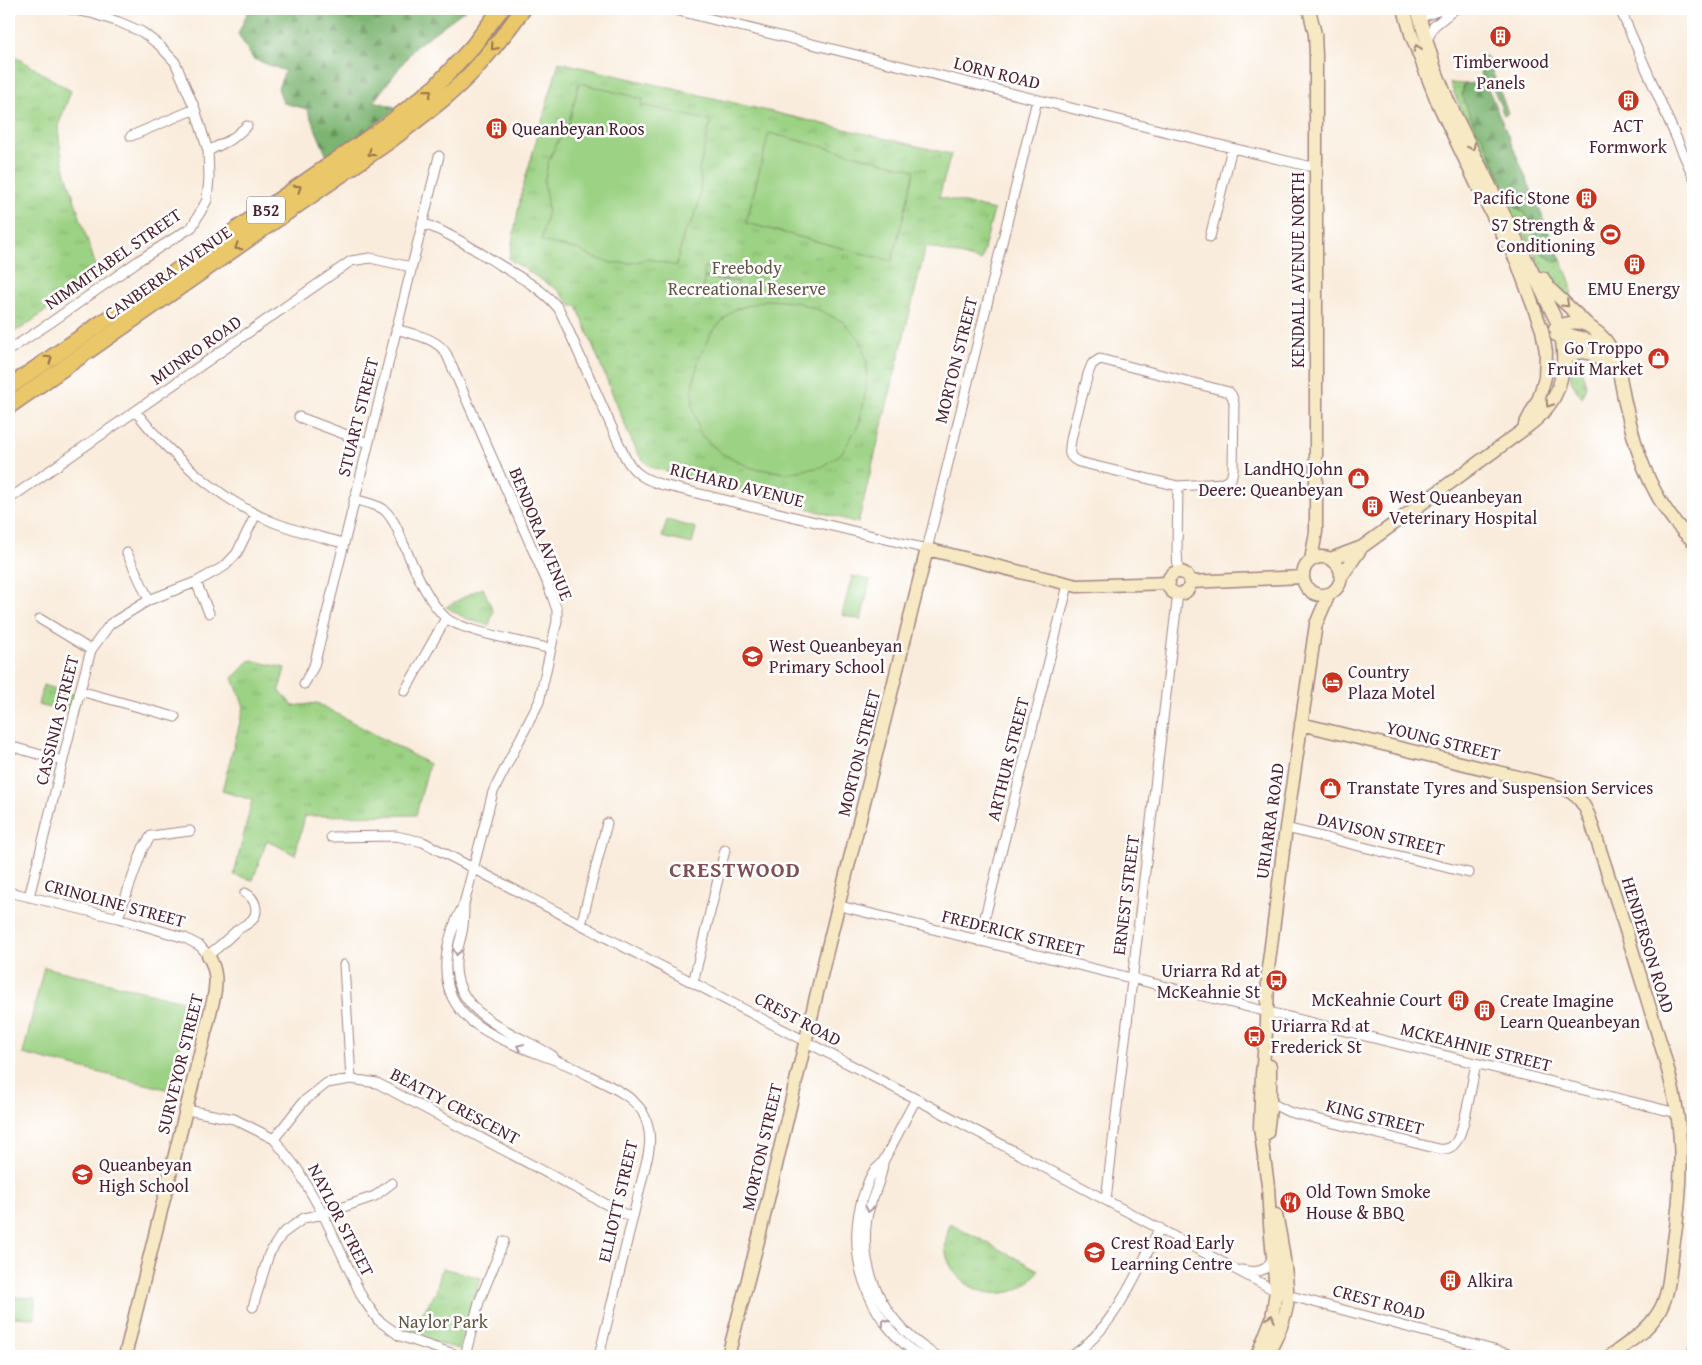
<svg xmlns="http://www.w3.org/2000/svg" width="1702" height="1365" viewBox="0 0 1702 1365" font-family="'Gentium Book Plus',serif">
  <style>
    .grass { fill: url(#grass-dots); stroke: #727857 }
    .forest { fill: url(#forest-firs); stroke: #636a4e }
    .park { fill: url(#park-tufts); stroke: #727857 }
    .pitch { fill: #9bd283; stroke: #727857 }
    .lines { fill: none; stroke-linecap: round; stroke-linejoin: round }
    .street-casing { stroke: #a28684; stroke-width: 11 }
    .secondary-casing { stroke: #a28684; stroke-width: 15 }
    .highway-casing { stroke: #a28684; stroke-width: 18 }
    .street { stroke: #fff; stroke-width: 9 }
    .secondary { stroke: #f7e9c3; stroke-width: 12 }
    .highway { stroke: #eac769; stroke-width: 15 }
    .rail-casing { stroke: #4a1f2b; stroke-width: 4.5 }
    .rail { stroke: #fff; stroke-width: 2.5; stroke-dasharray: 8; stroke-linecap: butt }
    .oneway { stroke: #9a734a }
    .oneway2 { stroke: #a08477 }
    .oneway3 { stroke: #ae9aa0 }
    .labels { text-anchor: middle; stroke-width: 5; stroke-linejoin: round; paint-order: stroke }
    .shield { fill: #fff; stroke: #80626b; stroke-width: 1 }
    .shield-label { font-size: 16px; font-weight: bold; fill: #4a1f2b }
    .poi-label { font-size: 18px; fill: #4a1f2b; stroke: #fff; text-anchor: start }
    .street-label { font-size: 18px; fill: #4a1f2b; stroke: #fff }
    .park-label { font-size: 18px; fill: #625545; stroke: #fff }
    .district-label { font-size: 22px; font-weight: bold; letter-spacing: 1px; fill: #7e5056; stroke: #fff }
  </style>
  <defs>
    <pattern id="grass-dots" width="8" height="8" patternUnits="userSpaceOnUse" patternTransform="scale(1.25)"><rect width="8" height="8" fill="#9bd283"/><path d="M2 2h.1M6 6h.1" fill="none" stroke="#87b471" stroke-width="1.8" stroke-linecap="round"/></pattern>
    <pattern id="forest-firs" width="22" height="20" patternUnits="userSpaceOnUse" patternTransform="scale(1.25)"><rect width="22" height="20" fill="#7cb471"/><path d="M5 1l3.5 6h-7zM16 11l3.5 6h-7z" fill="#68925d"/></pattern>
    <pattern id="park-tufts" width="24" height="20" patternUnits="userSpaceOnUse" patternTransform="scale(1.25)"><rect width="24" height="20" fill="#9bd283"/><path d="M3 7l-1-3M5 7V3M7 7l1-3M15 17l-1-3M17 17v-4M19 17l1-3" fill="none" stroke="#87b471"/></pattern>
  </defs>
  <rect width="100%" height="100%" fill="#fff"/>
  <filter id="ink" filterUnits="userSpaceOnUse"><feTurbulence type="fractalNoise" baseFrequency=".02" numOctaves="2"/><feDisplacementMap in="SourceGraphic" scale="10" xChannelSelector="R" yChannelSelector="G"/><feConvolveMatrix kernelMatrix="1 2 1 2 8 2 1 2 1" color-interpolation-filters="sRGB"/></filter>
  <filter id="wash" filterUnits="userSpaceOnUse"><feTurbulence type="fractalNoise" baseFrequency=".0096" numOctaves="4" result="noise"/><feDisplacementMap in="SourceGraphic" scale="20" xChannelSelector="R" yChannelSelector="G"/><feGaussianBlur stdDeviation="1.12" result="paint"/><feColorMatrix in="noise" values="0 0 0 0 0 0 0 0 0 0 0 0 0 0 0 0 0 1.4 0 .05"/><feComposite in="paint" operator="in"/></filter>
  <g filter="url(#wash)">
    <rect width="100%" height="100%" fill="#f9ecdc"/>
    <path class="grass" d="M1450,83L1464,84L1462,87L1476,129L1483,138L1509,197L1515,207L1525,213L1543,254L1556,262L1561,260C1565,271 1577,289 1569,300L1568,301L1543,272L1526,237L1512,218L1472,136Z
      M1579,362L1586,385L1582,398C1574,387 1562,371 1579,362Z"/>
    <path class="forest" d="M249,9H466L415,47L374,101L398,108L328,159L307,109L283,103L278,88L285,71L253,59L238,34Z
      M1483,56L1487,57L1508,113L1506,115H1504C1498,102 1495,83 1481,79L1480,67Z
      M1464,84C1474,83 1483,82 1489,91L1561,260L1556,262L1543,254L1525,213L1515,207L1509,197L1483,138L1476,129L1468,111L1462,95Z"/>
    <path class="park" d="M9,55L18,58L71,91L58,126L60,147L64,167L98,273L22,328L9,333Z
      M559,62L951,154L939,197L994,210L981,261L926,246L858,523L782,501L701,481L651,467L640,457L629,435L577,306H571L559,291L509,259L522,190Z
      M483,588L493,611L489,626L465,618L446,607L475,591Z
      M250,660L285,668L279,690L293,706L317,703L429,764L416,815L305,816L295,855L267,840L253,880L234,875L252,800L222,791L244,707L233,678Z
      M43,685L79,696L75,714L38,705Z
      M950,1223L1038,1270C1017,1308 959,1297 947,1257C943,1246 947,1234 950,1223Z
      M442,1268L481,1278L459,1349L429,1341L409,1334L436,1292Z"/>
    <path class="pitch" d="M579,83L643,99L641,109L642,105L711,121L699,170L701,180L699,201L693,220L684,233L676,266L649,259L632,263H612L592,257L579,250L541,241L548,209L544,183L548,163L556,144L567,130Z
      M769,133L915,170L892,261L746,223Z
      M705,267L739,272L738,281L704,277Z
      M704,278L738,282L736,292L703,288Z
      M766,300L797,302L821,311L843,322L860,339L867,363L866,390L859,424L841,454L821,467L787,473L752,468L721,453L701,435L693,407V384L699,358L711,333L733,310Z
      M667,520L696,528L692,544L662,537Z
      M852,576L870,580L861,620L842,615Z
      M44,967L191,1003L170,1090L23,1054Z
      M9,1297L35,1298V1318L9,1317Z"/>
  </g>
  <g filter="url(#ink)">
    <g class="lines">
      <defs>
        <path id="street" d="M671,9L1232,148L1308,166H1316
          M1620,9L1693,176
          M1419,18L1443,9
          M1426,42L1434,26L1455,9
          M131,136L195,109
          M208,151L232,139L247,126
          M422,223C450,233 475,250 500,265C521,278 543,289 559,309L625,457C634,474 646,480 663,485L927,549L1037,100
          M1210,237L1232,148
          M396,329C414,335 435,337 446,353L547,582L557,610V621L539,702L493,792L464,904C442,945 433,996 478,1026C505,1044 536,1052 565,1064C575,1068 586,1074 596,1079C612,1087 632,1096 642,1111C650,1125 651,1141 648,1155L599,1356
          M9,350L50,323L141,259L192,227L207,200L209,178L208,151L195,109L175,62L159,45L142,32L119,22L91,13L69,9
          M1100,359L1229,392L1232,396L1234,403L1233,470L1231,479L1223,483L1178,486L1079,462C1075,460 1071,458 1070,454C1067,444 1085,388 1088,374L1092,364Z
          M136,412C171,456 221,501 273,522C296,531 320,537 343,543
          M299,417L368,443
          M1178,486L1177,549L1178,572
          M9,499L351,261L370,258L411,267
          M354,499C363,502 375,504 383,509C394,518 399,533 404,545C414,567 427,601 446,618C461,631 529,643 551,649
          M127,553L149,600
          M196,582L209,613
          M40,619L91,650
          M304,684L314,666L439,156
          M80,691L175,717
          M405,691L446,618
          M9,746L63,761
          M1286,828L1469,873
          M331,837L396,836L423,842L916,1099L1276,1291
          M9,892L118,918L185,938L200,946L208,955C218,948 226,940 235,932C240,927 247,925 252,920C260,911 255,898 245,893
          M29,897L80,691L91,650L110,624L149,600L196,582L225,566L237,553L256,514
          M464,905C464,914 464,923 462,932C460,942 456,952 456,962C453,1016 517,1033 553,1056
          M840,906L1677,1113
          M118,918L143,848L151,836L190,831
          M581,925L607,823
          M979,941L1068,585
          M344,965L351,1079
          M693,983L725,850
          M1270,1098L1273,1104L1289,1112L1439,1149C1446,1150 1452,1148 1456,1142C1465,1130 1472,1081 1476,1064
          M916,1099C905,1119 895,1140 884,1160C882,1165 877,1167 874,1171C870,1176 868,1182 866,1188C842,1248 866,1321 920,1356
          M187,1110L234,1119L274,1139L298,1170L323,1214L362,1297L378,1320L400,1336L460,1356
          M274,1139L303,1102L327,1083L351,1079L377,1083L632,1218
          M883,1163C882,1181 870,1199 867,1218C858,1276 888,1327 937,1356
          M1106,1200L1178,593
          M1241,1270C1255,1273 1268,1273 1272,1257
          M1287,1295L1516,1356
          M253,1307L269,1254L282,1234L304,1218L323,1214L375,1196L392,1183
          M465,1356L479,1302L504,1241
          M1072,1356C1116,1326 1136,1273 1160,1228"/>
        <path id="secondary" d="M1309,9L1315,34L1316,55V532L1311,560
          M1404,9L1411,34L1437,101L1479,189L1517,262L1542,330L1546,352L1545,377L1539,398L1525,425
          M1543,278L1549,288L1588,325
          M1555,328C1580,344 1596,331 1612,367
          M1556,335L1565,324C1576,321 1584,322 1593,329C1620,346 1619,379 1626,407C1630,422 1633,437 1638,451C1649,484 1667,518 1693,541
          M1563,364C1574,346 1594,350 1605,366
          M1303 576a19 19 0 1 1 38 0a19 19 0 1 1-38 0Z
          M1330,559L1362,547L1519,433C1529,425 1539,419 1546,409C1566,386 1567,350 1557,322L1449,103L1435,69L1417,9
          M1168 583a11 11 0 1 1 22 0a11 11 0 1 1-22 0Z
          M1341,577L1362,547
          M1190,582L1303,577
          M1301,724L1563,788C1578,795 1584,803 1590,819C1610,880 1630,941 1648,1002C1659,1038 1671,1075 1677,1112C1684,1156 1680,1204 1673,1248C1670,1268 1670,1292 1660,1310C1649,1330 1628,1343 1610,1356
          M1267,1133L1270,1109V1066
          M125,1356L213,1001C217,984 217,970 208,955
          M728,1356L760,1233L825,959L927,549L1077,586L1169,583
          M1257,1356L1272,1318L1276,1291L1270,1224L1268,1186L1260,1127L1262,1074L1267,1023L1268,969L1286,828L1316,624L1329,594
          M1267,1356C1275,1341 1284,1323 1287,1305C1289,1284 1281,1237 1276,1215"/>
        <path id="highway" d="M9,387L386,126L435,87L473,46L501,9
          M9,406L392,139C420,117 450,96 475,69C492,50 508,30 523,9"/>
      </defs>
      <use href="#street" class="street-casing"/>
      <use href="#secondary" class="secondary-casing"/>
      <use href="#highway" class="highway-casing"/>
      <use href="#street" class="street"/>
      <use href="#secondary" class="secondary"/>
      <use href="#highway" class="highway"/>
      <defs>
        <path id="rail" d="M1688,1356L1693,1341"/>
      </defs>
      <use href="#rail" class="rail-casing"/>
      <use href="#rail" class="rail"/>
    </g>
    <defs><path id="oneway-chevron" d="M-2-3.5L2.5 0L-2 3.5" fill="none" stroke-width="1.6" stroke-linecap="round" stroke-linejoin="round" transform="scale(1.25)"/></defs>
    <g class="oneway">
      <use href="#oneway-chevron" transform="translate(494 47) rotate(131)"/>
      <use href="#oneway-chevron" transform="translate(429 92) rotate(-39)"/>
      <use href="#oneway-chevron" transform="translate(371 153) rotate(145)"/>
      <use href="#oneway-chevron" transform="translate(298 188) rotate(-35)"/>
      <use href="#oneway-chevron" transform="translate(238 247) rotate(145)"/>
      <use href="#oneway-chevron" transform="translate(49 359) rotate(-35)"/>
    </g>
    <g class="oneway2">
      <use href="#oneway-chevron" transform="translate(1417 48) rotate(-110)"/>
      <use href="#oneway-chevron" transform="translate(1472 147) rotate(64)"/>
      <use href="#oneway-chevron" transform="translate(1566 304) rotate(43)"/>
      <use href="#oneway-chevron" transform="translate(1549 404) rotate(122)"/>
      <use href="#oneway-chevron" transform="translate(1271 1318) rotate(-73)"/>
    </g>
    <g class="oneway3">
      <use href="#oneway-chevron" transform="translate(457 952) rotate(100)"/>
      <use href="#oneway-chevron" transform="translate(520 1047) rotate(-155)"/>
      <use href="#oneway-chevron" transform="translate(869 1209) rotate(103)"/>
      <use href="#oneway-chevron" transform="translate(885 1322) rotate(-125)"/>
    </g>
  </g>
  <defs>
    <symbol id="building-disc" viewBox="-11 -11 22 22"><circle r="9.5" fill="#c8321e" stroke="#fff"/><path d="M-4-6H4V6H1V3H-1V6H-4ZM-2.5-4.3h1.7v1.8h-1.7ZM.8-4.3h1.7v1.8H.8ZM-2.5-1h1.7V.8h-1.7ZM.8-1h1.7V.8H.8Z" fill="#fff"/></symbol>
    <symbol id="stadium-disc" viewBox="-11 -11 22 22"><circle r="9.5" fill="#c8321e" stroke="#fff"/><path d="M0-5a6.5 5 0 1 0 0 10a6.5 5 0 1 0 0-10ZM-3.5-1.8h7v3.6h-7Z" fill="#fff"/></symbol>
    <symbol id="shop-disc" viewBox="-11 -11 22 22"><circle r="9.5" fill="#c8321e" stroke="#fff"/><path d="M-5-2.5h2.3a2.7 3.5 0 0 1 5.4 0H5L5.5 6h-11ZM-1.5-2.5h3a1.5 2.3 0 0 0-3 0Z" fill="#fff"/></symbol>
    <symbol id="school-disc" viewBox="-11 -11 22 22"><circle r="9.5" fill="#c8321e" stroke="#fff"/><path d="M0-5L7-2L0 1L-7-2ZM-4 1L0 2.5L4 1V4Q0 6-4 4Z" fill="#fff"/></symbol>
    <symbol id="hotel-disc" viewBox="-11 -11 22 22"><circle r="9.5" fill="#c8321e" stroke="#fff"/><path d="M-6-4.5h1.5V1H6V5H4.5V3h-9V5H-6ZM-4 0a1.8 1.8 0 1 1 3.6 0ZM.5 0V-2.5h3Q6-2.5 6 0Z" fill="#fff"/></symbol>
    <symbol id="bus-disc" viewBox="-11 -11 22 22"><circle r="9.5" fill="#c8321e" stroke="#fff"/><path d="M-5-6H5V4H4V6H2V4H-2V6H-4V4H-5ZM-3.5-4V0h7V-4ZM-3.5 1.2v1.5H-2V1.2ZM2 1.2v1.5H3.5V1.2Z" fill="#fff"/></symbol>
    <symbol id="restaurant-disc" viewBox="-11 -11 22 22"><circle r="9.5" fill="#c8321e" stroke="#fff"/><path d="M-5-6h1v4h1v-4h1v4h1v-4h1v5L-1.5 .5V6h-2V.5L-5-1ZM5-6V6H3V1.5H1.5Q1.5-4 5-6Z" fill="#fff"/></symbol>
  </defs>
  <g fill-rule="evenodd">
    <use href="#building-disc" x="1488" y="24" width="25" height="25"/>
    <use href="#building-disc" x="1616" y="88" width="25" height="25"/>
    <use href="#building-disc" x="484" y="116" width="25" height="25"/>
    <use href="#building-disc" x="1574" y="186" width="25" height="25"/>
    <use href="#stadium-disc" x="1598" y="222" width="25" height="25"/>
    <use href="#building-disc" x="1622" y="252" width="25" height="25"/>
    <use href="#shop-disc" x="1646" y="346" width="25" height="25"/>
    <use href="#shop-disc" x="1346" y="466" width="25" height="25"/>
    <use href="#building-disc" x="1360" y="494" width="25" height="25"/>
    <use href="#school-disc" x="740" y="644" width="25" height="25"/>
    <use href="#hotel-disc" x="1320" y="670" width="25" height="25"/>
    <use href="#shop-disc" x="1318" y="776" width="25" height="25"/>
    <use href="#bus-disc" x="1264" y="968" width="25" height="25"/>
    <use href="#building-disc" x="1446" y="988" width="25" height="25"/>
    <use href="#building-disc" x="1472" y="998" width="25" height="25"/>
    <use href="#bus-disc" x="1242" y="1024" width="25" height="25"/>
    <use href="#school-disc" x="70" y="1162" width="25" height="25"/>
    <use href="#restaurant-disc" x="1278" y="1190" width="25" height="25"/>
    <use href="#school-disc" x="1082" y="1240" width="25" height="25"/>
    <use href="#building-disc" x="1438" y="1268" width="25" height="25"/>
  </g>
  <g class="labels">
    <rect class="shield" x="247" y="196.5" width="38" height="27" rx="4"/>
    <g class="shield-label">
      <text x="266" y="216">B52</text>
    </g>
    <g class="poi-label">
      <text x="1501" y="68" text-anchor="middle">Timberwood<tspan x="1501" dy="21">Panels</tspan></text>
      <text x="1628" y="132" text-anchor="middle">ACT<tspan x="1628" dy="21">Formwork</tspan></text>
      <text x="512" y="135">Queanbeyan Roos</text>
      <text x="1570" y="204" text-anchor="end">Pacific Stone</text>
      <text x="1595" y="231" text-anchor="end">S7 Strength &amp;<tspan x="1595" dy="21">Conditioning</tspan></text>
      <text x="1634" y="295" text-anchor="middle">EMU Energy</text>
      <text x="1643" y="354" text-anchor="end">Go Troppo<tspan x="1643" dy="21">Fruit Market</tspan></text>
      <text x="1343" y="475" text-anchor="end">LandHQ John<tspan x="1343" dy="21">Deere: Queanbeyan</tspan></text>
      <text x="1389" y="503">West Queanbeyan<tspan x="1389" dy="21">Veterinary Hospital</tspan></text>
      <text x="769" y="652">West Queanbeyan<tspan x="769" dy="21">Primary School</tspan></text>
      <text x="1348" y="678">Country<tspan x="1348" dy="21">Plaza Motel</tspan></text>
      <text x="1347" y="794">Transtate Tyres and Suspension Services</text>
      <text x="1260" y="977" text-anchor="end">Uriarra Rd at<tspan x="1260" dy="21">McKeahnie St</tspan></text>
      <text x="1442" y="1006" text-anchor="end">McKeahnie Court</text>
      <text x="1500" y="1007">Create Imagine<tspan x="1500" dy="21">Learn Queanbeyan</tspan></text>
      <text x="1271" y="1032">Uriarra Rd at<tspan x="1271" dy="21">Frederick St</tspan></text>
      <text x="99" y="1171">Queanbeyan<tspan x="99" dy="21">High School</tspan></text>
      <text x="1306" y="1198">Old Town Smoke<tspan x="1306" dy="21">House &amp; BBQ</tspan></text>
      <text x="1111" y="1249">Crest Road Early<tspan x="1111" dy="21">Learning Centre</tspan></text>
      <text x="1467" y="1287">Alkira</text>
    </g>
    <g class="street-label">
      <text transform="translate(997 73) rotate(14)" y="6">LORN ROAD</text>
      <text transform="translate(113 259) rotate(-35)" y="6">NIMMITABEL STREET</text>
      <text transform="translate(1298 270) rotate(-90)" y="6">KENDALL AVENUE NORTH</text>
      <text transform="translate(168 273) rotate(-35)" y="6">CANBERRA AVENUE</text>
      <text transform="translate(196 350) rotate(-35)" y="6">MUNRO ROAD</text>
      <text transform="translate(956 360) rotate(-76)" y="6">MORTON STREET</text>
      <text transform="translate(358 417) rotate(-76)" y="6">STUART STREET</text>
      <text transform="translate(737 485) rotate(14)" y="6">RICHARD AVENUE</text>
      <text transform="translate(541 534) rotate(68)" y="6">BENDORA AVENUE</text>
      <text transform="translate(57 720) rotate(-76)" y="6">CASSINIA STREET</text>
      <text transform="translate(1443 741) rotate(14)" y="6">YOUNG STREET</text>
      <text transform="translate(859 753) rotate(-76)" y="6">MORTON STREET</text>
      <text transform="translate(1008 759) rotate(-76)" y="6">ARTHUR STREET</text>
      <text transform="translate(1270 821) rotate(-82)" y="6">URIARRA ROAD</text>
      <text transform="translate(1381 834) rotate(14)" y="6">DAVISON STREET</text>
      <text transform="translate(1126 895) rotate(-83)" y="6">ERNEST STREET</text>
      <text transform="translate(115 903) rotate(15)" y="6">CRINOLINE STREET</text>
      <text transform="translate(1013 933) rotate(14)" y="6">FREDERICK STREET</text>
      <text transform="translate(1648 945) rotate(73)" y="6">HENDERSON ROAD</text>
      <text transform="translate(798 1019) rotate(28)" y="6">CREST ROAD</text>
      <text transform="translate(1476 1047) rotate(14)" y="6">MCKEAHNIE STREET</text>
      <text transform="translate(180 1064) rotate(-76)" y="6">SURVEYOR STREET</text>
      <text transform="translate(455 1106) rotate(28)" y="6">BEATTY CRESCENT</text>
      <text transform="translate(1375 1117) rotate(14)" y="6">KING STREET</text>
      <text transform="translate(762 1147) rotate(-77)" y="6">MORTON STREET</text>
      <text transform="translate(618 1201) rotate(-77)" y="6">ELLIOTT STREET</text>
      <text transform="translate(341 1220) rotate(63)" y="6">NAYLOR STREET</text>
      <text transform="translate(1379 1302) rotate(15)" y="6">CREST ROAD</text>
    </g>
    <g class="park-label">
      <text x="747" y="274">Freebody<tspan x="747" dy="21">Recreational Reserve</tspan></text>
      <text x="443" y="1328">Naylor Park</text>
    </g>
    <g class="district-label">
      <text x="735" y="877">CRESTWOOD</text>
    </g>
  </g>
  <rect width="1702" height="1365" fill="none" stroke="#fff" stroke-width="30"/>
</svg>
